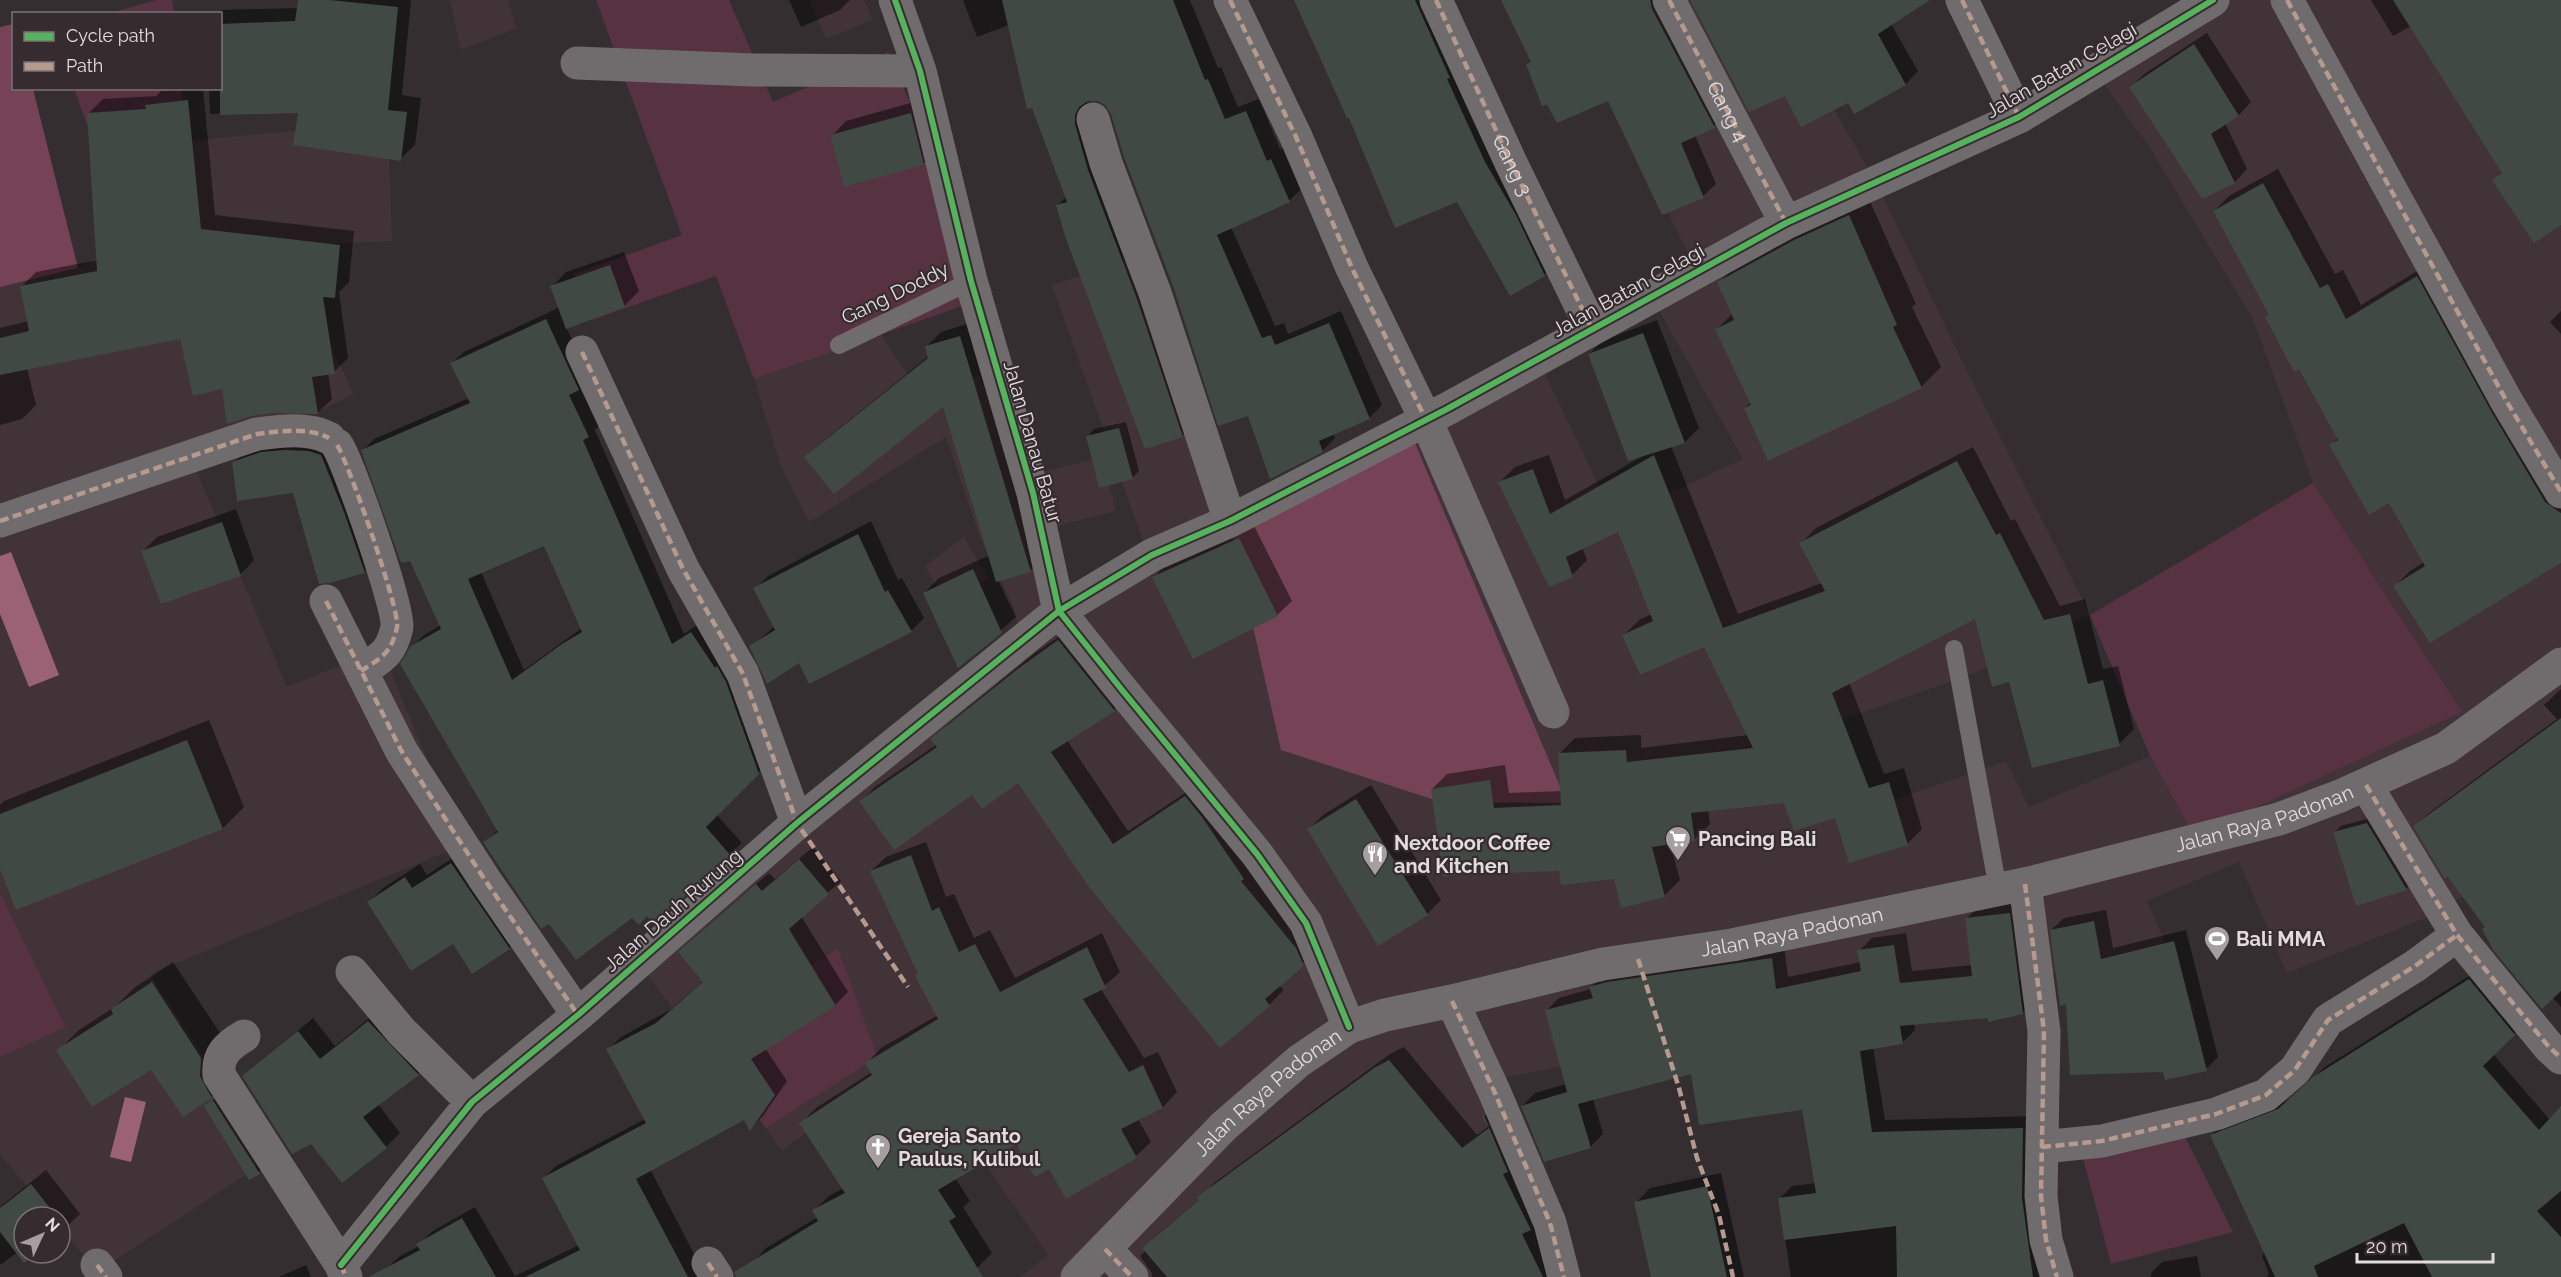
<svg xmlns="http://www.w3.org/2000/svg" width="2561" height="1277" viewBox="0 0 2561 1277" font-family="Raleway,sans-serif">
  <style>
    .built { fill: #423338 }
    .green { fill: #573240 }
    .forest { fill: #764255 }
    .water { fill: #9b6276 }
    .shadow { fill: #0007; fill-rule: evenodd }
    .building { fill: #414944; fill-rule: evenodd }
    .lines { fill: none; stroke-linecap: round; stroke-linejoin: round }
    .service { stroke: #706c6d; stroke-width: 18 }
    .minor { stroke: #706c6d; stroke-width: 33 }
    .secondary { stroke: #706c6d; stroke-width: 33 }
    .quiet { stroke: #b69a8f; stroke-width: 4.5; stroke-dasharray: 9 4.5; stroke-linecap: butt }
    .cycleway-casing { stroke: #362c2f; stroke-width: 10 }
    .cycleway { stroke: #56b35d; stroke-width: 6 }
    .labels { text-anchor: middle; stroke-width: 4.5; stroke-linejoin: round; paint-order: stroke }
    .street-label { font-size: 20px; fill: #e3dcde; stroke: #362c2f }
    .poi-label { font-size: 20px; font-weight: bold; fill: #e3dcde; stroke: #362c2f; text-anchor: start }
  </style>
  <rect width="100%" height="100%" fill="#342e30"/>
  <path class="built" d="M450,0H508L517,28L461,50Z
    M809,0H864L873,20L826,39Z
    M1562,0H1772L1878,186L1962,361L2090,615L1975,673L1838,721L1870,808L2006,761L2029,807L2150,756L2194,836L2461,712L2313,483L2253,319L2150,148L2104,84L2204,0H2561V773L2549,845L2428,917L2287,973L2239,862L2147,901L2196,1012L2152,1021L2119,958L1785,1033L1649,1049L1482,1082L1513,1151L1420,1200L1282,1277H1020L1048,1255L909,1053L782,1151L766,1128L878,1057L838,950L693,1035L637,961L1021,644L1014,608L979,535L946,437L809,522L781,467L754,379L881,334L921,396L979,375L1022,477L1102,457L1116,511L1046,529L1071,585L1147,552L1052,285L1143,255L1228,517L1540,364L1615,518L1743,459L1657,307L1703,283Z
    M388,122L392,241L282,246L354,394L196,469L287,687L381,649L463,845L150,974L270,1159L97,1272L60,1227V1217H52L0,1154V1057L66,1026L0,892V287L78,268L195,202L187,141Z
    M964,537L988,579L946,604L925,566Z"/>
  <path class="green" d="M156,0H172L174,13H111Z
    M596,0H729L773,102L888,52L993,292L951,310L754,379L716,276L592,320L574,274L682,235Z
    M74,89H181L187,141L88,127Z
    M2313,483L2462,712L2194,836L2150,756L2090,615Z
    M0,892L66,1027L0,1057Z
    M838,949L878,1057L766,1128L693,1035Z
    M2172,1111L2233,1232L2111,1264L2080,1147Z"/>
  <path class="forest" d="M13,24L14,88L33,89L78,268L0,287V27Z
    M1409,429L1567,803L1441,802L1281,750L1228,517Z"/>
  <path class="water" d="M11,552L59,675L29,687L0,614V556Z
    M125,1097L146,1102L131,1162L110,1157Z"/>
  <path class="shadow" d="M299,0H411L402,95L421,98L415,145L400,159L300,111L210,114L209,88H220V14H218L221,10L298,8Z
    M789,0H850L840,10L801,27Z
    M963,0H1190L1218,68L1221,67L1238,107L1259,99L1280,149L1284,148L1302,188L1289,201L1231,227L1275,326L1284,323L1288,334L1341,311L1382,405L1369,418L1333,433L1335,438L1322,451L1249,415L1174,286L1112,113L1106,104L1098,99L1087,101V111L1195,423L1182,436L1058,205L1067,196L1009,25L977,37Z
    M1295,0H1435L1558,260L1544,275L1457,200L1349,116Z
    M1503,0H1667L1726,114L1714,126L1695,135L1716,184L1703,196L1609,99L1528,65L1532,60Z
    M1692,0H1927L1891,24L1918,71L1906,84L1855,112L1848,101L1785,94Z
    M2371,0H2561V223L2494,180L2503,171L2411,26L2393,36Z
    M2207,33L2251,102L2239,115L2225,123L2247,169L2235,182L2131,87L2144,74Z
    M185,88H203L215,215L354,231L349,282L339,292L348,358L334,372L328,373L332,399L317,413L223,388L181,337L27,368L36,405L22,419L0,425V328L29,321L21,287L36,272L98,260L89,113L103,99L156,96L161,91Z
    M925,99L937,149L923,164L832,136L846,121Z
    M2278,169L2335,274L2343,270L2361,305L2432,262L2561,488V561L2395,586L2410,571L2424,562L2390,501L2331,445L2339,437L2300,368L2267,317L2270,314L2214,211L2229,196Z
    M1868,197L1916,304L1912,307L1941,367L1921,387L1769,459L1745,408L1751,402L1717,329L1733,313L1719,282L1739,263Z
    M624,252L639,291L624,306L566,327L590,378L600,425L595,430L684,634L703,621L770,761L716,814L742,843L654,921L648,914L549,922L485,842L498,830L412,647L424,635L441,625L362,451L374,439L469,398L452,363L464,352L560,307L552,287L566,272ZM545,544L582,628L524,670L481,572Z
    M2561,311V334L2550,322Z
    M1657,320L1699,428L1685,442L1671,446L1738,614L1822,583L1801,543L1816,528L1973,447L2011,521L2015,519L2060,606L2085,599L2103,669L2118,666L2134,729L2119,744L2011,681L1976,617L1849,682L1884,774L1904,768L1922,829L1907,844L1836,816L1785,801L1708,810L1710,824L1694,840L1670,843L1680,880L1664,896L1615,878L1560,869L1505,866L1432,789L1447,774L1505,765L1509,793L1562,791L1560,753L1575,738L1641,735V748L1749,735L1705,645L1624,635L1639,620L1652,614L1618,530L1582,547L1587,560L1572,575L1500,482L1515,467L1549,455L1565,500L1643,456L1589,354L1604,340Z
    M974,322L1045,556L1030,571L998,580L1016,617L959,666L924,593L939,578L990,555L944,405L806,457L821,443L929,356L926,347L941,332Z
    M1126,422L1139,471L1132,478L1088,436L1094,429Z
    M323,438L377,558L364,572L294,491L234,463L247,449Z
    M236,509L254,560L240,575L143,551L157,537Z
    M871,521L898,580L902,578L924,618L911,631L799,661L751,647L775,626L755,589L768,576Z
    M1253,524L1292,601L1277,615L1154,577L1168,563Z
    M1073,627L1128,695L1114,710L1067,740L1128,831L1200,783L1317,950L1279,985L1284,990L1269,1005L1220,1046L1019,781L972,793L861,801L875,787L936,745L932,739L947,725L1035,653Z
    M2561,689V1007L2487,927L2415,826L2429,813L2557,719L2544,705Z
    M209,720L244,807L223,828L0,865V805L4,801Z
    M1371,785L1441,900L1427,914L1309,829L1323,815Z
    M2374,817L2413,881L2407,888L2357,904L2334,833L2341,826Z
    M926,842L946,897L954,894L974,938L990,930L1015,978L1102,933L1120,972L1101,989L1144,1058L1158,1052L1177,1092L1163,1107L1138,1119L1151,1142L1136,1156L1049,1167L1016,1142L955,1178L970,1201L963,1207L992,1253L977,1268L963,1277H760L752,1263L766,1248L818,1217L814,1210L829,1196L844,1188L801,1123L816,1108L872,1072L867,1063L881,1048L938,1015L871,871L886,857Z
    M813,847L841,881L801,916L848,992L835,1005L765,1048L787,1081L763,1116L750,1128L745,1118L650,1169L706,1277H392L387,1268L400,1256L419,1246L431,1232L475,1207L515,1276L579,1245L543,1179L556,1166L645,1119L608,1049L621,1037L670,1010L704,981L693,939L769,873L775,879Z
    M466,849L523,934L509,948L453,942L369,902L383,888L420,864L427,875Z
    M2022,902L2035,1000L2022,1013L1914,1023L1915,1030L1902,1043L1873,1047L1885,1120L2036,1116L2056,1277H1791L1779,1199L1792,1186L1816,1183L1803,1108L1692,1072L1593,1099L1603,1134L1590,1147L1522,1106L1535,1093L1566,1084L1547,1010L1559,998L1591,989V987L1603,975L1784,946L1788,977L1861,962L1859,951L1872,938L1906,933L1912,971L1972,965L1967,918L1980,906Z
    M2106,910L2113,948L2186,930L2218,1057L2206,1069L2164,1070L2068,1002L2051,930L2064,918Z
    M173,962L222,1036L232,1076L211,1097L151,1068L58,1051L79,1030L116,1006L134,988Z
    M2480,969L2525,1023L2493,1054L2550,1120L2561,1108V1271L2555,1277H2266L2269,1274L2262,1256L2265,1252L2212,1135L2222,1124L2290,1099L2325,1067Z
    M383,1007L432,1060L418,1074L378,1104L400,1133L386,1147L311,1142L244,1076L313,1018L335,1046Z
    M1404,1047L1477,1135L1489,1126L1484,1117L1498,1103L1560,1277H1152V1273L1140,1256L1146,1250L1144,1248L1158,1234L1200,1199L1214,1183L1390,1054Z
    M220,1094L266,1166L249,1178L206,1106Z
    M46,1170L80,1214L60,1233V1217H24V1253H34L25,1261L18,1252L0,1265V1207Z
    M1721,1173L1744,1277H1653L1636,1203L1650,1188Z
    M2197,1256L2201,1277H2151V1273L2162,1262Z
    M306,1265L311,1277H279Z"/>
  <path class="building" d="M298,0H330L398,7L388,110L407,112L401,161L293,145L298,113L220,115V24L295,21Z
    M1002,0H1173L1205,80L1208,79L1225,119L1246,111L1267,161L1271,159L1290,202L1217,235L1262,338L1271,335L1275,345L1329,323L1370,419L1319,441L1323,452L1270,479L1248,416L1218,426L1173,286L1124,157L1111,114L1105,105L1098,101H1088L1079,107L1075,115V124L1088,170L1137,299L1183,437L1145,449L1066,239L1056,205L1067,202L1032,108L1027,109Z
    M1294,0H1415L1450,78L1447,79L1485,162L1516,215L1545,276L1510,296L1457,202L1395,228L1349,118H1347Z
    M1501,0H1650L1652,9L1715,128L1681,143L1704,198L1662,215L1608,101L1557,123L1547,105L1542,106L1526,64L1531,62Z
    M1690,0H1930L1878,34L1906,85L1854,114L1848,103L1801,127L1785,96L1749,112Z
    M2393,0H2561V225L2534,243L2492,180L2502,173Z
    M2194,44L2239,116L2211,134L2235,183L2202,199L2129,87Z
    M188,100L201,229L340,245L335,298L323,297L335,374L312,377L318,414L273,413L251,416L227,424L222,389L193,396L180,339L0,375V338L29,331L20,286L97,271L87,113L146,109L145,105Z
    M911,113L924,165L844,187L830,135Z
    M2263,183L2320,288L2328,284L2346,319L2417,276L2491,411L2545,502L2561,513V563L2430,643L2393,586L2425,566L2389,503L2369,515L2329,445L2338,440L2299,369L2294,372L2265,317L2269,315L2213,211Z
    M1849,215L1897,325L1893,327L1922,388L1768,461L1744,408L1751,405L1715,329L1734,320L1717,282L1794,240Z
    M610,265L625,307L566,329L550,286Z
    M546,319L579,390L569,395L589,437L583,440L672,644L691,632L715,668L717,666L726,682L759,774L706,827L731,856L654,923L647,916L639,925L632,918L576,960L549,924L541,929L483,842L498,832L400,664L411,646L441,629L410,561L401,563L361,450L470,403L450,363ZM544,546L582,632L562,644L512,680L468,579Z
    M1643,333L1685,443L1628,461L1588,354Z
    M960,336L1031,572L996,582L943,407L834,494L804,457L928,358L925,346Z
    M1119,428L1133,479L1099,488L1086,436Z
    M285,450L309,451L321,455L344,512L365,573L330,583L319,584L293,493L237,501L232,462L261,452Z
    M1654,455L1723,628L1825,591L1799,543L1957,461L1996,535L2000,533L2044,620L2070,614L2088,684L2103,680L2120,746L2032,768L2009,682L1992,687L1975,619L1832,693L1869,788L1889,782L1908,845L1849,863L1835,818L1794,831L1784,803L1691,813L1695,841L1652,847L1665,897L1621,908L1614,879L1561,885L1559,871L1503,873V868L1443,877L1431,789L1490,780L1494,808L1561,805L1558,753L1626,750L1627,762L1753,748L1704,647L1640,675L1622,635L1653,621L1618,532L1566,557L1573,577L1549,587L1498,482L1533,469L1550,514Z
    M222,522L241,576L161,604L141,551Z
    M858,534L885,592L888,590L912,632L809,684L799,663L767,684L749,646L775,630L753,588Z
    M1239,538L1278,616L1193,659L1152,577Z
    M973,569L1002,633L958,668L923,593Z
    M1058,640L1115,711L1051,752L1113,844L1185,796L1202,817L1244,879L1241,881L1296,948L1304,966L1265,999L1270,1006L1220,1048L1089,887L1018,783L982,809L972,795L894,850L859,801L937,747L930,739L1019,668Z
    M2561,718V991L2542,1009L2493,950L2482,929L2485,927L2448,877L2444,878L2413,826Z
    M187,740L223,829L16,910L0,869V814Z
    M1356,799L1428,915L1378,946L1307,829Z
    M2367,823L2407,890L2356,906L2333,832Z
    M911,855L932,911L939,907L959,952L975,944L1000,992L1087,947L1106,988L1083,999L1129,1072L1143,1065L1163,1108L1121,1129L1137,1158L1066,1199L1049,1169L1035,1177L1016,1144L938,1190L956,1217L949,1221L983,1277H736L734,1272L818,1221L812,1210L845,1193L799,1123L872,1075L865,1063L938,1019L915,976L918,974L870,871Z
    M799,859L829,894L789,929L836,1006L751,1059L775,1095L750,1131L744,1120L636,1179L688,1277H525L580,1250L542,1178L646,1123L606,1049L656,1023L703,982L678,952L756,884L762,891Z
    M451,863L510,949L472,974L453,944L411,971L367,902L405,877L412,888Z
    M2010,913L2023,1014L1988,1022V1018L1900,1026L1903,1044L1860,1051L1872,1132L2023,1128L2022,1198L2033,1277H1897L1896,1226L1784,1240L1778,1198L1816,1193L1802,1110L1699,1125L1691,1074L1578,1104L1591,1148L1544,1162L1521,1106L1567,1092L1545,1010L1593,998L1589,987L1607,982L1772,958L1776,989L1861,971L1857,950L1894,945L1900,983L1972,976L1965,918Z
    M2094,921L2101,959L2174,941L2207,1071L2165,1080L2163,1072L2070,1075L2066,1004L2060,1006L2050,930Z
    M2469,979L2515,1035L2483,1066L2539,1130L2561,1106V1191L2537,1211L2561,1237V1277H2432L2404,1223L2314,1266L2318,1277H2275L2210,1135L2278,1109L2313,1077Z
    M152,982L201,1058L200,1076L212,1098L183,1117L151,1070L92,1107L56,1050L113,1014L111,1009Z
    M368,1021L419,1075L363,1117L387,1148L342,1183L311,1144L292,1154L242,1076L298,1031L320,1059Z
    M1389,1060L1462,1148L1489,1128L1482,1117L1484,1116L1508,1172L1503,1174L1531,1230L1522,1234L1543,1277H1167L1142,1248L1199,1200L1197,1197L1374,1068Z
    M212,1099L260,1174L249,1180L204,1106Z
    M31,1184L57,1217H24V1253H37L24,1263L0,1232V1208Z
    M1707,1186L1727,1277H1651L1634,1202Z
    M462,1218L496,1277H368L420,1250L416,1244Z"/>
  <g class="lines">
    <path class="service" d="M839,345L971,281
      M1954,649L1998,889"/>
    <path class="minor" d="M895,0L920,71L971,281L1033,493L1059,611L1122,690L1257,854L1306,923L1349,1027
      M1230,0L1296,137L1352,268L1426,420L1553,712
      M1436,0L1511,163L1592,329
      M1669,0L1786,223
      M1962,0L2019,117
      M2287,0L2507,402L2561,492
      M577,63L753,70L920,71
      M1093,119L1106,163L1155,293L1230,521
      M582,352L683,569L743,674L797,823
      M337,445C348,461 401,613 397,627C391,654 382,657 361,671
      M0,521L257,434C280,431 308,427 329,438
      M326,601L402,752L485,880L578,1015
      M2366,785L2457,935L2549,1047L2561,1058
      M2025,884L2044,1031L2041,1196L2046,1240L2057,1277
      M352,972L401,1031L472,1102
      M1452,1001L1494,1091L1550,1223L1564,1277
      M244,1036C227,1046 217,1055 219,1075L341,1265L346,1277
      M2042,1147L2102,1141L2216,1114L2266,1095L2295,1070L2328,1020L2415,966L2457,935
      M1105,1249L1132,1277
      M708,1263L717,1277
      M97,1265L106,1277
      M341,1265L472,1102L578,1015L797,823L1059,611L1152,555L1230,521L1447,409L1786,223L2019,117L2213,0"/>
    <path class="secondary" id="s1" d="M1077,1277L1224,1126L1299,1061L1349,1027L1385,1015L1452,1001L1603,964L1732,945L2025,884L2279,819L2340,796L2446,748L2561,664"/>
    <g class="quiet">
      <path d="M1230,0L1296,137L1352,268L1426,420"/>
      <path id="s2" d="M1436,0L1511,163L1592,329"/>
      <path id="s3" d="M1669,0L1786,223"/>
      <path d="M1962,0L2019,117"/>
      <path d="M2287,0L2507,402L2561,492"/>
      <path d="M582,352L683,569L743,674L797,823L908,987"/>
      <path d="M337,445C348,461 401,613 397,627C391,654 382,657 361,671"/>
      <path d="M0,521L257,434C280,431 308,427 329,438"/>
      <path d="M326,601L402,752L485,880L578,1015"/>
      <path d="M2366,785L2457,935L2549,1047L2561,1058"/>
      <path d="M2025,884L2044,1031L2041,1196L2046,1240L2057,1277"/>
      <path d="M1638,959L1679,1088L1697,1158L1719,1215L1733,1277"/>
      <path d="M1452,1001L1494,1091L1550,1223L1564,1277"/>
      <path d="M2042,1147L2102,1141L2216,1114L2266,1095L2295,1070L2328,1020L2415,966L2457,935"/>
      <path d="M1105,1249L1132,1277"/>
      <path d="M708,1263L717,1277"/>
      <path d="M97,1265L106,1277"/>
      <path d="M341,1265L346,1277"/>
    </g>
    <defs>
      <path id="cycleway" d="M895,0L920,71L971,281L1033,493L1059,611L1122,690L1257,854L1306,923L1349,1027
        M341,1265L472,1102L578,1015L797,823L1059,611L1152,555L1230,521L1447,409L1786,223L2019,117L2213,0"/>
    </defs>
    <use href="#cycleway" class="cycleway-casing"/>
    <use href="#cycleway" class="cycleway"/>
  </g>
  <defs>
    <symbol id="supermarket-pin" viewBox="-11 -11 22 30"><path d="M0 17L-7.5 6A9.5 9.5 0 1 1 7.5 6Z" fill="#a69fa1" stroke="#362c2f"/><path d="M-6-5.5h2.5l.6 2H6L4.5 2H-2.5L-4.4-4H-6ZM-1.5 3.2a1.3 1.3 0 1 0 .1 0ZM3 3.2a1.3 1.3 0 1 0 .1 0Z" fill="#fff"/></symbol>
    <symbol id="restaurant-pin" viewBox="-11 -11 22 30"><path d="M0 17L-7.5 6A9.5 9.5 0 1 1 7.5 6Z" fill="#a69fa1" stroke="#362c2f"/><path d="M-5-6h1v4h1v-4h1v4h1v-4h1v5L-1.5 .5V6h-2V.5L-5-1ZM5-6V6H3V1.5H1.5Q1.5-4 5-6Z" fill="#fff"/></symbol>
    <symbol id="stadium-pin" viewBox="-11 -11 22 30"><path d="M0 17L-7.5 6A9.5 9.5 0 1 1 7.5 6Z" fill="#a69fa1" stroke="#362c2f"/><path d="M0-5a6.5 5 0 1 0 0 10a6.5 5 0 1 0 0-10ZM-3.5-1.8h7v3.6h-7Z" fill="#fff"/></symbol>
    <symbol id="church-pin" viewBox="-11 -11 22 30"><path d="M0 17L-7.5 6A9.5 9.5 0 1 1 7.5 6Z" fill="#a69fa1" stroke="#362c2f"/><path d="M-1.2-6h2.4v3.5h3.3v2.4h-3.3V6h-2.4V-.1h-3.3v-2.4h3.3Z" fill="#fff"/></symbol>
  </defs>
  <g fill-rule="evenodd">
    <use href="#supermarket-pin" x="1663" y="824" width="30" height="40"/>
    <use href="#restaurant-pin" x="1360" y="839" width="30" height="40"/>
    <use href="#stadium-pin" x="2202" y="924" width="30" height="40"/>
    <use href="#church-pin" x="863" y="1132" width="30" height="40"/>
  </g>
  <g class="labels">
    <g class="street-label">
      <text transform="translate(2061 70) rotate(-30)" y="7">Jalan Batan Celagi</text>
      <text dy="7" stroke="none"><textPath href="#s3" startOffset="126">Gang 4</textPath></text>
      <text dy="7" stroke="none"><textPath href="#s2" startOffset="182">Gang 3</textPath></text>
      <text transform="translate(1628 290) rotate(-29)" y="7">Jalan Batan Celagi</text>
      <text transform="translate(895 293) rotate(-26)" y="7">Gang Doddy</text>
      <text transform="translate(1033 442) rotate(74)" y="7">Jalan Danau Batur</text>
      <text dy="7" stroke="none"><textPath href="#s1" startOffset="1310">Jalan Raya Padonan</textPath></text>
      <text transform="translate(673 910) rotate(-41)" y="7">Jalan Dauh Rurung</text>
      <text dy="7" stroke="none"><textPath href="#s1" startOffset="824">Jalan Raya Padonan</textPath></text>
      <text dy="7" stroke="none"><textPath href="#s1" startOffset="266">Jalan Raya Padonan</textPath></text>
    </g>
    <g class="poi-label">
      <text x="1698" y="846">Pancing Bali</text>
      <text x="1394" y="850">Nextdoor Coffee<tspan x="1394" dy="23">and Kitchen</tspan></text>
      <text x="2236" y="946">Bali MMA</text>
      <text x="898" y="1143">Gereja Santo<tspan x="898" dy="23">Paulus, Kulibul</tspan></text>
    </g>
  </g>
  <rect x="12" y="12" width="210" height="78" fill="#362c2f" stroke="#7b7275" stroke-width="1.5"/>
  <rect x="24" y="32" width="30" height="9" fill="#56b35d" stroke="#7b7275" stroke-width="1.5"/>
  <text x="66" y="42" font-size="18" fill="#e3dcde">Cycle path</text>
  <rect x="24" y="62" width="30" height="9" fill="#b69a8f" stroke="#7b7275" stroke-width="1.5"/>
  <text x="66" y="72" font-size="18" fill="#e3dcde">Path</text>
  <g transform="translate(42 1235) rotate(46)"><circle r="28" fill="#362c2f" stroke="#7b7275" stroke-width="1.5"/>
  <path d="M0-4.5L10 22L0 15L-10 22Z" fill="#a69fa1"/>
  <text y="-9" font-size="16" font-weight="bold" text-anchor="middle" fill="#e3dcde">N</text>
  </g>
  <path d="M2357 1253v9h136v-9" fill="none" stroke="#e3dcde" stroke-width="3"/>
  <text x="2366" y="1253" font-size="18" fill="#e3dcde" stroke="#362c2f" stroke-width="4.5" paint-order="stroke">20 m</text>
</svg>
